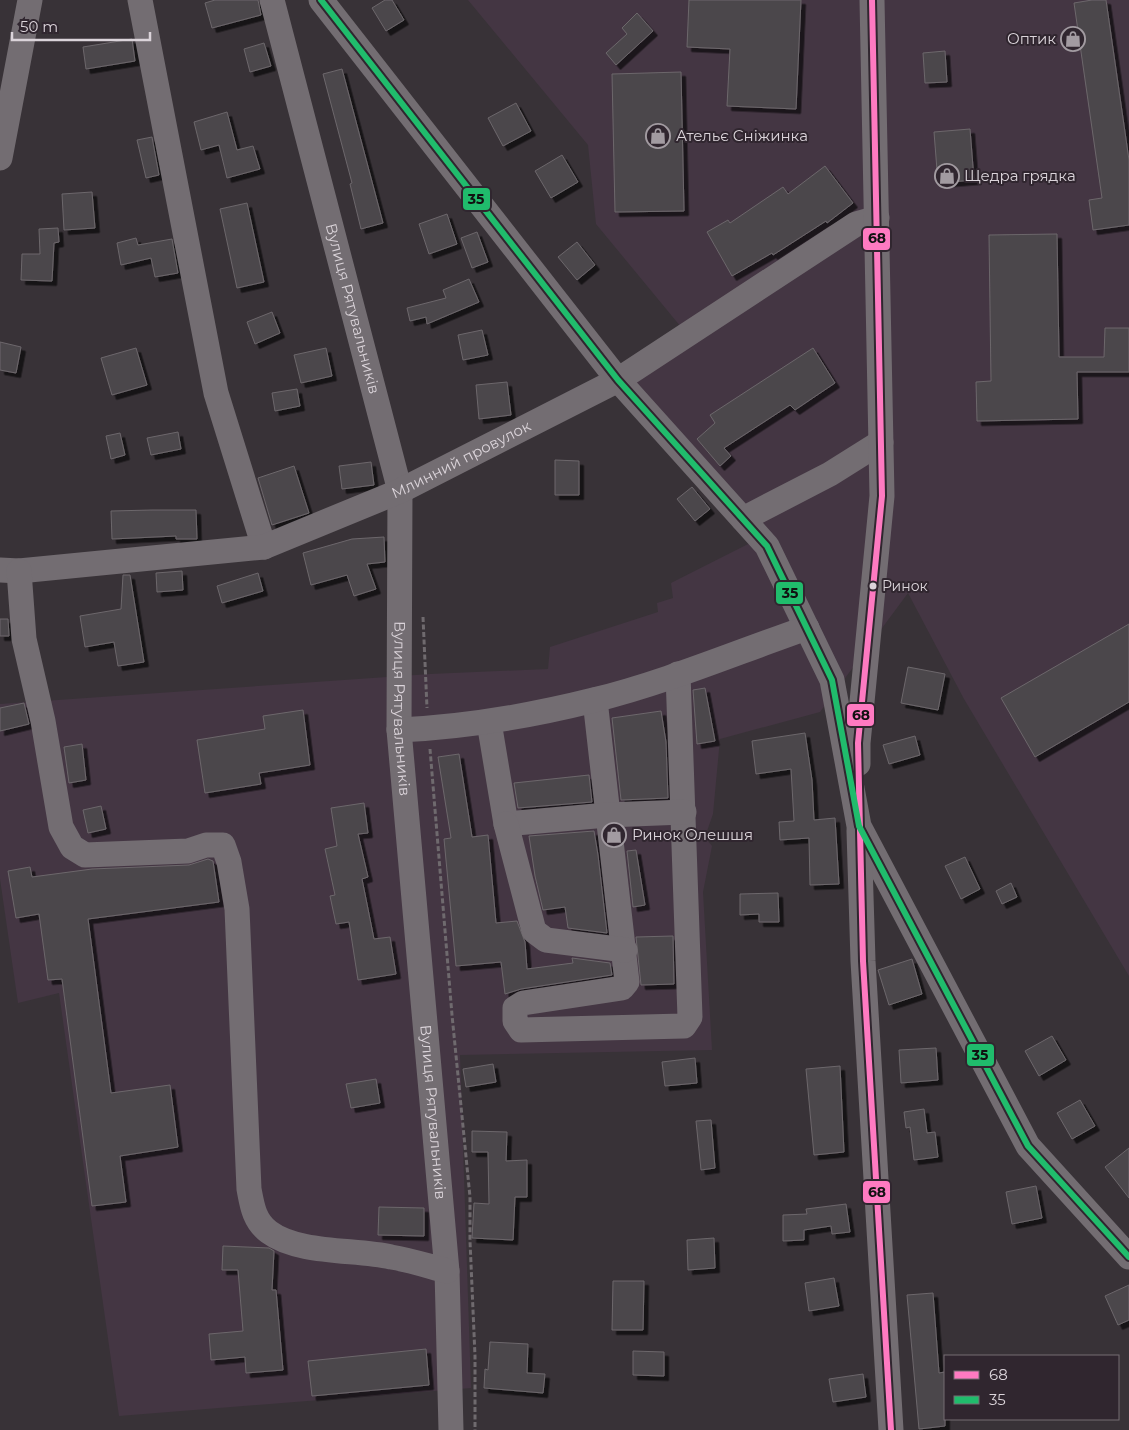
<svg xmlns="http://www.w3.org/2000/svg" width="1129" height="1430" viewBox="0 0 1129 1430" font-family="Montserrat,sans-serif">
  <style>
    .built { fill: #443643 }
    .building { fill: #4c474c; stroke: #6c676b; filter: url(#shadow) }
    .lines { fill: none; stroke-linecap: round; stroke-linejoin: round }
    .path { stroke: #6f6a6e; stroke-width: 3; stroke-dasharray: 5 2.5; stroke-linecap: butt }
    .minor { stroke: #736d72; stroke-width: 25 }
    .bus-1-casing { stroke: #30262f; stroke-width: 10 }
    .bus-2-casing { stroke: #30262f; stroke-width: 10 }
    .bus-1 { stroke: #fe7ac1; stroke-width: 6 }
    .bus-2 { stroke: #20bc6c; stroke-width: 6 }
    .bus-dot { fill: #dbd4da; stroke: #30262f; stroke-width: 2 }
    .labels { text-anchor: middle; stroke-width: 4; stroke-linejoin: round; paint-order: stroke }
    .bus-label { font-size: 14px; fill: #dbd4da; stroke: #30262f; text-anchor: start }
    .poi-label { font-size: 15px; fill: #dbd4da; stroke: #30262f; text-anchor: start }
    .street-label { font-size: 15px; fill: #dbd4da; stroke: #30262f }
    .line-badge { stroke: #30262f; stroke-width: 2 }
    .pale-badge-label { font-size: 14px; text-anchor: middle; font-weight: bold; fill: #111 }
  </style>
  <defs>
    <filter id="shadow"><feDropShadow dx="4.5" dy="4.5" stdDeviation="0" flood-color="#0009"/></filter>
  </defs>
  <rect width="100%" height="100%" fill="#383237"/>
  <path class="built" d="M468,0H1129V976L964,699L908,593L820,712L720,739L713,814L705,837L712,846L703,892L712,1050L460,1055L471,1388L119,1416L59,993L18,1003L0,879V704L430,674L548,669L550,647L658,612L657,603L673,598L671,583L760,538L605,375L681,327L596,224L588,145Z"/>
  <path class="building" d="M215,0H258L261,15L212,28L205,3Z
    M385,0H392L404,20L386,31L372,8Z
    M689,0H801L796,109L727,106L730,49L687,47Z
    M1092,0H1106L1129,160V225L1093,230L1089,200L1102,198L1074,3Z
    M637,13L653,31L616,65L606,53L627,34L622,28Z
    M132,39L135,61L86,69L83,47Z
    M264,43L271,66L250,72L244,49Z
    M945,51L947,82L925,83L923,53Z
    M342,69L383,223L361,229L350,184L352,183L323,74Z
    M681,72L684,211L615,212L612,74Z
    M516,103L531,131L503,146L488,118Z
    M227,112L237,150L253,146L260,169L227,178L219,145L201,150L194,122Z
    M970,129L974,180L938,183L934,132Z
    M152,137L159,175L146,178L137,140Z
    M562,155L578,182L551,198L535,171Z
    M825,166L853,203L827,223L826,221L773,255L772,253L732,276L707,232L728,220L730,223L783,187L788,194Z
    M92,192L95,228L64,230L62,194Z
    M247,203L264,282L237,288L220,209Z
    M447,214L457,244L429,254L419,224Z
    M58,228L59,242L54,243L52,281L21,280L22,254H40L39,229Z
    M477,232L488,262L472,268L461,238Z
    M1057,234L1059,357H1104L1105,328H1129V372H1077L1078,419L977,421L976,382L991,381L989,235Z
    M136,238L138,245L172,239L178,273L155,277L151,258L121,265L117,243Z
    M577,242L595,265L577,280L558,257Z
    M469,279L479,302L427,324L426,317L410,321L407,308L446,298L443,290Z
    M272,312L280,333L255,344L247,322Z
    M482,330L488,355L463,360L458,335Z
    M0,342L21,347L16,373L0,370Z
    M136,348L147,385L112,395L101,358Z
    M326,348L332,376L301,383L294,355Z
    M813,348L835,383L795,410L790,405L724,448L731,456L720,466L697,439L715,423L710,415Z
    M507,382L511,415L479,419L476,385Z
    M297,389L300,406L275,411L272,393Z
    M178,432L181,449L151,455L147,438Z
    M120,433L125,455L111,459L106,436Z
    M555,460L579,461V495H555Z
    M371,462L374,485L342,489L339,466Z
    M294,466L309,513L272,525L258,478Z
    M692,487L710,509L695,521L677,499Z
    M152,510H196L197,539H176V536L112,539L111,511Z
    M384,537L385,562L367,564L376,589L354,596L347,575L311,585L303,553L352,539Z
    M182,571L183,590L157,592L156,573Z
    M258,573L263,591L222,603L217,586Z
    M123,575H130L144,662L118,666L114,642L85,647L80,616L121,609Z
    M0,619H8L9,636H0Z
    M1129,624V702L1035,757L1001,698Z
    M908,667L945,674L938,710L901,703Z
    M705,688L715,741L697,744L693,690Z
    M24,703L29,724L0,731V708Z
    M303,710L310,765L259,773L261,784L205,793L197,740L265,729L263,716Z
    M661,711L666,742L668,798L621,800L612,718Z
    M805,733L812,780L814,820L835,818L839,884L810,885L809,838L780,840L779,822L794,821L791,769L756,774L752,741Z
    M915,736L920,755L889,764L883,745Z
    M82,744L86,780L69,783L64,747Z
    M459,754L472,837L488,835L496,923L517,921L525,942L527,969L573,963L572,958L610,963L612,975L521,989L505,994L501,962L456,966L444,839L451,838L438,757Z
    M589,775L592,802L518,808L514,783Z
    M364,803L368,833L358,834L368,877L362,879L374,939L390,937L396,974L358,980L349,922L336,924L330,896L335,895L325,849L337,846L331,808Z
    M101,806L106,829L88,833L83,810Z
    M594,831L598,855L607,933L568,928L565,907L543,910L535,876L529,836Z
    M636,850L645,905L633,907L627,851Z
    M965,857L980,889L961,899L945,866Z
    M208,859L213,861L219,902L88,919L111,1093L170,1085L178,1147L120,1156L126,1202L92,1206L62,979L48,980L39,914L16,918L8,871L30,867L32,877L92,869L189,865Z
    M1011,883L1017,897L1002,904L996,891Z
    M778,893L779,922H759V914L740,915V894Z
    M673,936L674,984L641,985L636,937Z
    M912,959L922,994L889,1005L878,970Z
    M1052,1036L1066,1060L1039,1076L1025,1051Z
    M936,1048L938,1080L901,1083L899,1050Z
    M695,1058L697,1083L665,1086L662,1062Z
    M493,1064L496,1082L466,1087L463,1069Z
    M840,1066L844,1152L814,1155L806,1069Z
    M376,1079L380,1103L351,1108L346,1084Z
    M1080,1100L1095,1126L1072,1139L1057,1113Z
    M924,1109L927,1133L935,1132L938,1157L914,1160L910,1127L906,1128L904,1112Z
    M711,1120L715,1168L701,1170L696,1121Z
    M472,1131L507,1132L506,1161L527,1160V1197H515L513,1240L472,1238L474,1203L489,1204L488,1152H472Z
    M1129,1148V1198L1105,1167Z
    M1036,1186L1042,1218L1012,1224L1006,1192Z
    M846,1204L850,1232L832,1234L831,1226L804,1230V1240L783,1241V1215L807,1214L806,1209Z
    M379,1207L424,1208V1236L378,1235Z
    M714,1238L715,1268L688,1270L687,1240Z
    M223,1246L269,1248L274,1251L272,1290H276L283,1370L246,1373L245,1357L211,1360L209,1334L243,1331L238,1270H222Z
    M834,1278L839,1306L809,1311L805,1283Z
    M613,1281H644L643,1330H612Z
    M1129,1285V1320L1118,1325L1105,1296Z
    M933,1293L939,1373L945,1372V1426L919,1429L907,1295Z
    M490,1342L528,1344L527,1373L545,1374L543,1393L484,1388L485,1369L488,1370Z
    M426,1349L429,1385L312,1396L308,1361Z
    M633,1351L664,1352V1376L633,1375Z
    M863,1374L866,1397L833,1402L829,1379Z"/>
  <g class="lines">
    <path class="path" d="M423,617L427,708
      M430,749L452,1015L470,1197V1241L475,1356V1430"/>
    <g class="minor">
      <path d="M140,0L216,393L264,547"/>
      <path id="s1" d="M272,0L400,491L399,730L447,1271L451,1430"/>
      <path d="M321,0L618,380L767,546L832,680L859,826L1028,1146L1129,1257"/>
      <path d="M0,158L30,0"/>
      <path d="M743,519L830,474L881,442"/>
      <path id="s2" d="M0,570L19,571L264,547L400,491L618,380L856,224L877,218"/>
      <path d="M19,571L24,639L43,721L61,827L72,847L85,855L188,851L206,845H223L229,862L237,909L249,1189C252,1205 254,1221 269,1232C298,1254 356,1249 391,1257C410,1260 428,1266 447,1271"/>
      <path d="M595,700L627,982L622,988L523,1003L515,1008V1021L521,1030L684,1026L690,1017L678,674"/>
      <path d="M489,722L506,824L607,815L684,812"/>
      <path d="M399,730C465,727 530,716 594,700C667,682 737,652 807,628"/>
      <path d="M858,764V743L882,496L872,0"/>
      <path d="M506,824L534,931L546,940L625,950"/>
      <path d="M859,831L863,961L891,1430"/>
    </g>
    <defs>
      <path id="bus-1" d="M872,0L882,496L858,743L863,961L891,1430"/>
      <path id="bus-2" d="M321,0L618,380L767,546L832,680L859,826L1028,1146L1129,1257"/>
    </defs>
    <use href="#bus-1" class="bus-1-casing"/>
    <use href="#bus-2" class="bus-2-casing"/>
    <use href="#bus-1" class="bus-1"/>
    <use href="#bus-2" class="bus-2"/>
  </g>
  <defs>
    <symbol id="shop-ring" viewBox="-11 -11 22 22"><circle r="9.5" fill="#30262f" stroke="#a29ba1" stroke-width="1.5"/><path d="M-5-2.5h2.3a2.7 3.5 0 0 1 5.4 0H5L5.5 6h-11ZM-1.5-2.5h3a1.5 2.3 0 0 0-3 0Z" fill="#a29ba1"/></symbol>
  </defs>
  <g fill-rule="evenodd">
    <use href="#shop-ring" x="1059" y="25" width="28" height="28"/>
    <use href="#shop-ring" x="644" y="122" width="28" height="28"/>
    <use href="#shop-ring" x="933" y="162" width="28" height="28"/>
    <use href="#shop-ring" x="600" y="821" width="28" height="28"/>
  </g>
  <circle class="bus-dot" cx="873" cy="586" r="4.5"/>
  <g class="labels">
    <g class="bus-label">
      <text x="882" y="591">Ринок</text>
    </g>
    <g class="poi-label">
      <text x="1056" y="44" text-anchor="end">Оптик</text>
      <text x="676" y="141">Ательє Сніжинка</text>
      <text x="964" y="181">Щедра грядка</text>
      <text x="632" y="840">Ринок Олешшя</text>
    </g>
    <g class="street-label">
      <text dy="5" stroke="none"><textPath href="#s1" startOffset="319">Вулиця Рятувальників</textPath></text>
      <text dy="5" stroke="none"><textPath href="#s2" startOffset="481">Млинний провулок</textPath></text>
      <text dy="5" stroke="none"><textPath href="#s1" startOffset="725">Вулиця Рятувальників</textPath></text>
      <text dy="5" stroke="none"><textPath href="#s1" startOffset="1130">Вулиця Рятувальників</textPath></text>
    </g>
  </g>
  <g class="line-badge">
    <rect x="462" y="187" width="29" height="24" rx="5" fill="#20bc6c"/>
    <rect x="862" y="227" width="29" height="24" rx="5" fill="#fe7ac1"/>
    <rect x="775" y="581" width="29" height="24" rx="5" fill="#20bc6c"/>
    <rect x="846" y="703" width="29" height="24" rx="5" fill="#fe7ac1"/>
    <rect x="966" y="1043" width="29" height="24" rx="5" fill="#20bc6c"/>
    <rect x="862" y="1180" width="29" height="24" rx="5" fill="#fe7ac1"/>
  </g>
  <g class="pale-badge-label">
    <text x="476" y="204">35</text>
    <text x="877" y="243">68</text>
    <text x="790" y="598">35</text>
    <text x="861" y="720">68</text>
    <text x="980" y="1060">35</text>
    <text x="877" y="1197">68</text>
  </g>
  <rect x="944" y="1355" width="175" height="65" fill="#30262f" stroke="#746c73"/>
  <rect x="954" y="1371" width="25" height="8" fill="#fe7ac1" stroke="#746c73"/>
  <text x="989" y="1380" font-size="15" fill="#dbd4da">68</text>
  <rect x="954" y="1396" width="25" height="8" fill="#20bc6c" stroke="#746c73"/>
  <text x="989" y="1405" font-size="15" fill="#dbd4da">35</text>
  <path d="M12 32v8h138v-8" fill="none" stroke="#dbd4da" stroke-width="2.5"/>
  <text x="20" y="32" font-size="15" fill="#dbd4da" stroke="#30262f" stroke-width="4" paint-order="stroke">50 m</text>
</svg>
